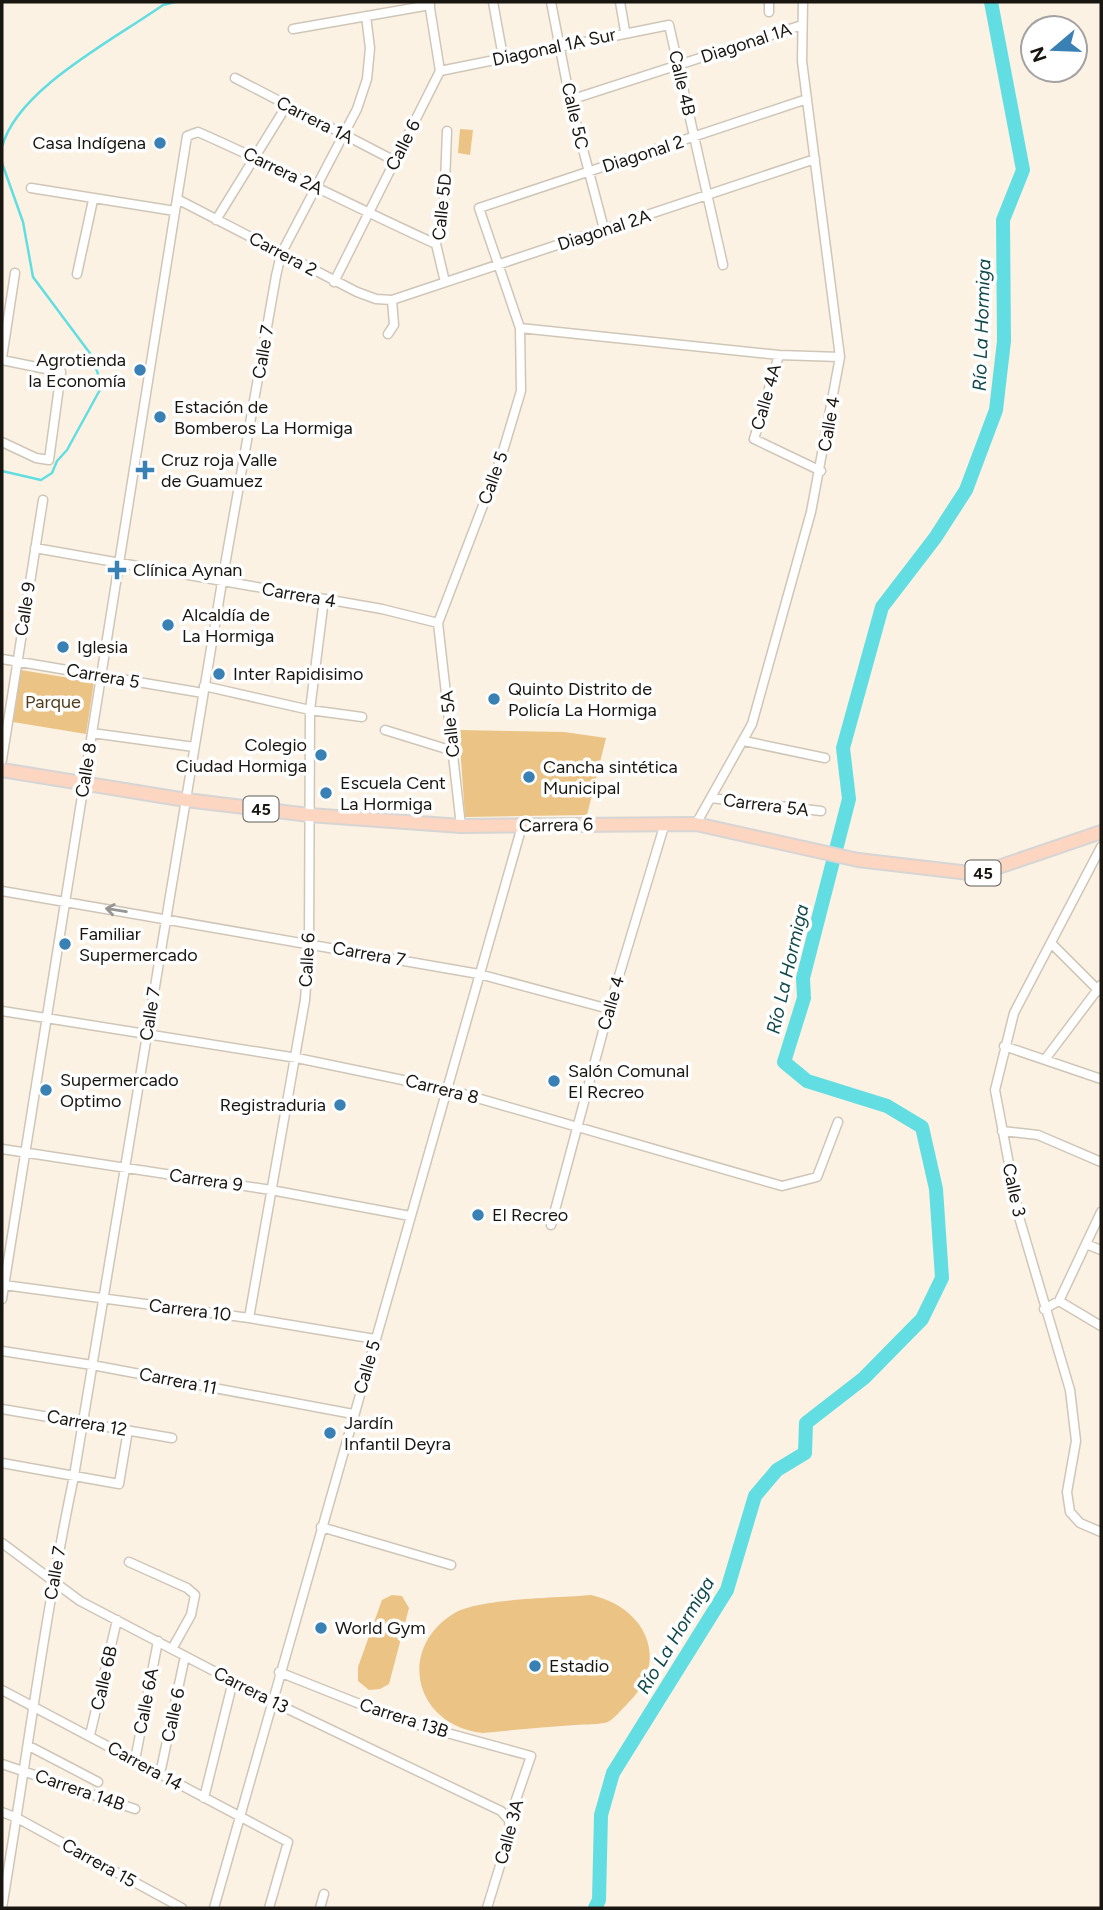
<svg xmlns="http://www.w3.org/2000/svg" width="1103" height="1910" viewBox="0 0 1103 1910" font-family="Figtree,sans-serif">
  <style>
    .green { fill: #eac385 }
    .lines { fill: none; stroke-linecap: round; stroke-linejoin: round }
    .stream { stroke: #62dee2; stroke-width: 2.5 }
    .river { stroke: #62dee2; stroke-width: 14 }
    .minor-casing { stroke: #cfc6b8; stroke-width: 11 }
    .primary-casing { stroke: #d6d5d4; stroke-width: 16 }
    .minor { stroke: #fff; stroke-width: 8 }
    .primary { stroke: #fdd6c2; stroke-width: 12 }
    .oneway { stroke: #989694 }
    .poi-dot { fill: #3981b5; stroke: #fff; stroke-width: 2.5 }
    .labels { text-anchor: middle; stroke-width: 7; stroke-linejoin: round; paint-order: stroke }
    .shield { fill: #fff; stroke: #5e5c58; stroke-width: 2 }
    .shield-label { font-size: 16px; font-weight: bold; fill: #191611 }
    .street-label { font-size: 18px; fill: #191611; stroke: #fff }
    .poi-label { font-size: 18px; fill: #191611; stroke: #fff; text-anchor: start }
    .park-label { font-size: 18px; fill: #513d1c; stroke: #fff }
    .water-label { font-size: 19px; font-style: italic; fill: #11494b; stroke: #fff }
  </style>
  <rect width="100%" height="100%" fill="#fbf2e3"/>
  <path class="green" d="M460,129L473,130L470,155L458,153Z
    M21,670L94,682L86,734L13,722Z
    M459,730L564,732L606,738L587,815L465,817Z
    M392,1595L402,1596L409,1608L389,1684L380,1689L369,1690L358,1681V1667L382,1600Z
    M591,1595C646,1607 671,1661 628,1703C622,1709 615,1718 608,1722C599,1725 585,1724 575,1725C545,1727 514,1730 483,1733C415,1726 396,1650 453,1614C477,1598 559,1598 591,1595Z"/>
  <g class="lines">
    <path class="stream" d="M2,147C17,89 115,39 163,5L175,2
      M2,163L23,222L33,277L92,356L102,386L67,450L57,461L52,473L41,480L2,471"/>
    <path class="river" d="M595,1908L599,1900L601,1815L613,1773L727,1590L755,1496L777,1470L805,1453L806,1423L864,1378L922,1319L942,1278L936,1189L922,1127L887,1106L807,1081L784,1062L804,998L803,978L849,799L843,748L882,607L935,538L966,490L996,410L1004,341L1003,220L1023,170L991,2"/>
    <defs>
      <path id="minor" d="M493,2L503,57
        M551,2L570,100L604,229
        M620,2L625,31
        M769,12V2
        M293,29L430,5
        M440,71L669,25L723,265
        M235,78L395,161
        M570,100L802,25
        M31,188L175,211
        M177,199L357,292L376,299L392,300L815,159
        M216,220L287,105
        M77,274L93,200
        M334,282L440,71L429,2
        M445,282L436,244L444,209L447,131
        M520,328L779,355L840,357
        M388,334L394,325L392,300
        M779,355L754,439L821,471
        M2,358L15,273
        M2,360L61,372L49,460L36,458L2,442
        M35,548L382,609L438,623
        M2,659L203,693
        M204,686L310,710L362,717
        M385,730L453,751
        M92,733L194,747
        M744,741L825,758
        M2,760L43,500
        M711,798L821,811
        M696,824L752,724L811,512L840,357L802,61L803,2
        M461,826L438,623L500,461L521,391L520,328L479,208L807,99
        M1101,847L1014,1013L995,1090L1019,1217L1070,1390L1076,1441L1067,1492L1070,1512L1080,1523L1101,1532
        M2,891L479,974L609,1009
        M1052,944L1099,991
        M2,1011L297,1058L446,1089L782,1186L817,1177L838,1122
        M1004,1046L1101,1079
        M1046,1058L1101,985
        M1002,1131L1038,1135L1101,1162
        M2,1149L271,1190L410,1216
        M551,1225L609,1009L665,823
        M1086,1244L1101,1250
        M4,1285L249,1318L375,1339
        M2,1299L187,136L198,132C278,167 356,208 436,244
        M1059,1301L1101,1326
        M1044,1309L1059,1301L1101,1212
        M249,1318L305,1000L309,944L310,710L324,599
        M2,1351L92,1365L353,1414
        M2,1409L172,1438
        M2,1463L119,1484L128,1430
        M321,1527L451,1565
        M2,1543L80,1601L271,1701L501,1811L509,1820
        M129,1562L187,1588L195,1595L191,1615L172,1649
        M279,1672L400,1720L531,1756L509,1820L510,1833L487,1908
        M2,1690L288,1842L269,1908
        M90,1735L117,1620
        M29,1746L98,1782
        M135,1760L158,1641
        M2,1764L135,1809
        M160,1774L185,1656
        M204,1798L233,1681
        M2,1812L17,1818L182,1908
        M2,1908C26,1764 44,1619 74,1476L222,582L276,276L281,254L357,109L367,79L370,48L366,16
        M214,1908L522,826
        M320,1908L324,1894"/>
      <path id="primary" d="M2,770L186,800L309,815L461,826L696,824L858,860L978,874L1101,832"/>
    </defs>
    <use href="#minor" class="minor-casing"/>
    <use href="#primary" class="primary-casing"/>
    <use href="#minor" class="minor"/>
    <use href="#primary" class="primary"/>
  </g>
  <defs><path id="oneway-shaft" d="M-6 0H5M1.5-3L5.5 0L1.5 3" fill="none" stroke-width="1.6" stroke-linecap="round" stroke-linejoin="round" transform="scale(1.75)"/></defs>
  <use class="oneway" href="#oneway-shaft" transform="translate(116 910) rotate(-171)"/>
  <g class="poi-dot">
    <circle cx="160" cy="143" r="7"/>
    <circle cx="140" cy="370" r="7"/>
    <circle cx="160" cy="417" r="7"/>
    <path d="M141.5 459.5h7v7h7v7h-7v7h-7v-7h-7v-7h7z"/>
    <path d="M113.5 559.5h7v7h7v7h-7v7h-7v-7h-7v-7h7z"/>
    <circle cx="168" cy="625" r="7"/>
    <circle cx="63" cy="647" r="7"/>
    <circle cx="219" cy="674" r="7"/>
    <circle cx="494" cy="699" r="7"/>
    <circle cx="321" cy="755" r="7"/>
    <circle cx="529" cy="777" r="7"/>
    <circle cx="326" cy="793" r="7"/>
    <circle cx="65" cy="944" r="7"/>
    <circle cx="554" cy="1081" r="7"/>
    <circle cx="46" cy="1090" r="7"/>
    <circle cx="340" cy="1105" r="7"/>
    <circle cx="478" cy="1215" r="7"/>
    <circle cx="330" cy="1433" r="7"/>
    <circle cx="321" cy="1628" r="7"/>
    <circle cx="535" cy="1666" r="7"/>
  </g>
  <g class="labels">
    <g class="shield">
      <rect x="243.5" y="796.5" width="35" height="25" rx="5"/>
      <rect x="965.5" y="860.5" width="35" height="25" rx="5"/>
    </g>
    <g class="shield-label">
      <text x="261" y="815">45</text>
      <text x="983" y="879">45</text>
    </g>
    <g class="street-label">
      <text transform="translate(746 43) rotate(-18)" y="6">Diagonal 1A</text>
      <text transform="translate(554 47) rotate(-12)" y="6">Diagonal 1A Sur</text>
      <text transform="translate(682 83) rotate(77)" y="6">Calle 4B</text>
      <text transform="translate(575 116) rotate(77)" y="6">Calle 5C</text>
      <text transform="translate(315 120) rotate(27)" y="6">Carrera 1A</text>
      <text transform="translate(403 145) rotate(-63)" y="6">Calle 6</text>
      <text transform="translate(643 154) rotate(-18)" y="6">Diagonal 2</text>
      <text transform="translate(283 171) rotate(26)" y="6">Carrera 2A</text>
      <text transform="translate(442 207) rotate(-84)" y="6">Calle 5D</text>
      <text transform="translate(604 230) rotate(-18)" y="6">Diagonal 2A</text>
      <text transform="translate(283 254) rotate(28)" y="6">Carrera 2</text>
      <text transform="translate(263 352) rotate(-80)" y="6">Calle 7</text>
      <text transform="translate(766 397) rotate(-74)" y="6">Calle 4A</text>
      <text transform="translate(829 424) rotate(-80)" y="6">Calle 4</text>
      <text transform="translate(493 478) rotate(-70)" y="6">Calle 5</text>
      <text transform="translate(299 595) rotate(10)" y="6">Carrera 4</text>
      <text transform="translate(25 609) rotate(-81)" y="6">Calle 9</text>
      <text transform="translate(103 676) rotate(10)" y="6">Carrera 5</text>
      <text transform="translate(450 724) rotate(-96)" y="6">Calle 5A</text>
      <text transform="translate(86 770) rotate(-81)" y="6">Calle 8</text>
      <text transform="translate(766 805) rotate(7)" y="6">Carrera 5A</text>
      <text transform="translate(556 825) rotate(-1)" y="6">Carrera 6</text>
      <text transform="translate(369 954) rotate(10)" y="6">Carrera 7</text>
      <text transform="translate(307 960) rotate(-87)" y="6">Calle 6</text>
      <text transform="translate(611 1003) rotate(-74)" y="6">Calle 4</text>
      <text transform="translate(150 1014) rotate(-81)" y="6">Calle 7</text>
      <text transform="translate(442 1089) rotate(14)" y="6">Carrera 8</text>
      <text transform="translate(206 1180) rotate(8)" y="6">Carrera 9</text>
      <text transform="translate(1014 1190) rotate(78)" y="6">Calle 3</text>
      <text transform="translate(190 1310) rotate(7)" y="6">Carrera 10</text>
      <text transform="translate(367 1367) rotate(-74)" y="6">Calle 5</text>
      <text transform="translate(178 1381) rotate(11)" y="6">Carrera 11</text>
      <text transform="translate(87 1423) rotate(10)" y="6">Carrera 12</text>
      <text transform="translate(55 1573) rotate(-80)" y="6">Calle 7</text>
      <text transform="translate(104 1678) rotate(-77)" y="6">Calle 6B</text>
      <text transform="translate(251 1690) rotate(27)" y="6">Carrera 13</text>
      <text transform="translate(146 1701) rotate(-79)" y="6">Calle 6A</text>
      <text transform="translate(173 1715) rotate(-78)" y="6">Calle 6</text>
      <text transform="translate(404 1718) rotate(18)" y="6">Carrera 13B</text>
      <text transform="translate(145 1766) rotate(29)" y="6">Carrera 14</text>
      <text transform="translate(80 1790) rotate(19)" y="6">Carrera 14B</text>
      <text transform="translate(509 1832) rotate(-75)" y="6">Calle 3A</text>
      <text transform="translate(99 1863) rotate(29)" y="6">Carrera 15</text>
    </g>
    <g class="poi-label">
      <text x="146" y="149" text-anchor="end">Casa Indígena</text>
      <text x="126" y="366" text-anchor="end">Agrotienda<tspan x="126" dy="21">la Economía</tspan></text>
      <text x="174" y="413">Estación de<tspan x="174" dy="21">Bomberos La Hormiga</tspan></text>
      <text x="161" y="466">Cruz roja Valle<tspan x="161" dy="21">de Guamuez</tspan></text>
      <text x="133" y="576">Clínica Aynan</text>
      <text x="182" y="621">Alcaldía de<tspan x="182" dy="21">La Hormiga</tspan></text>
      <text x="77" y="653">Iglesia</text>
      <text x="233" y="680">Inter Rapidisimo</text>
      <text x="508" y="695">Quinto Distrito de<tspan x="508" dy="21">Policía La Hormiga</tspan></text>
      <text x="307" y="751" text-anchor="end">Colegio<tspan x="307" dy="21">Ciudad Hormiga</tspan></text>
      <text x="543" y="773">Cancha sintética<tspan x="543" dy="21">Municipal</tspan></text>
      <text x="340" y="789">Escuela Cent<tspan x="340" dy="21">La Hormiga</tspan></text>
      <text x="79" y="940">Familiar<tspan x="79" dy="21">Supermercado</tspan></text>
      <text x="568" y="1077">Salón Comunal<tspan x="568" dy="21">El Recreo</tspan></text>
      <text x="60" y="1086">Supermercado<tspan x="60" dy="21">Optimo</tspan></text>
      <text x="326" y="1111" text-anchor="end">Registraduria</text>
      <text x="492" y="1221">El Recreo</text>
      <text x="344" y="1429">Jardín<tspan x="344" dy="21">Infantil Deyra</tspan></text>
      <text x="335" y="1634">World Gym</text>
      <text x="549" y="1672">Estadio</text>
    </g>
    <g class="park-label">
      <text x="53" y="708">Parque</text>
    </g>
    <g class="water-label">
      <text transform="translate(981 325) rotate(-88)" y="7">Río La Hormiga</text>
      <text transform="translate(787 969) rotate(-77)" y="7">Río La Hormiga</text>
      <text transform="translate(675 1635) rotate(-59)" y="7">Río La Hormiga</text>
    </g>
  </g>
  <rect width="1103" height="1910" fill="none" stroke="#191611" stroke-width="7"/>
  <g transform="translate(1054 49) rotate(251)"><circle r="33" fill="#ffffff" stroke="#a3a2a0" stroke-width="2"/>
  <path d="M0-5L12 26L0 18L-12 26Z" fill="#3981b5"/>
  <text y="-10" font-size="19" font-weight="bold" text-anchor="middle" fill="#191611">N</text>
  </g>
</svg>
